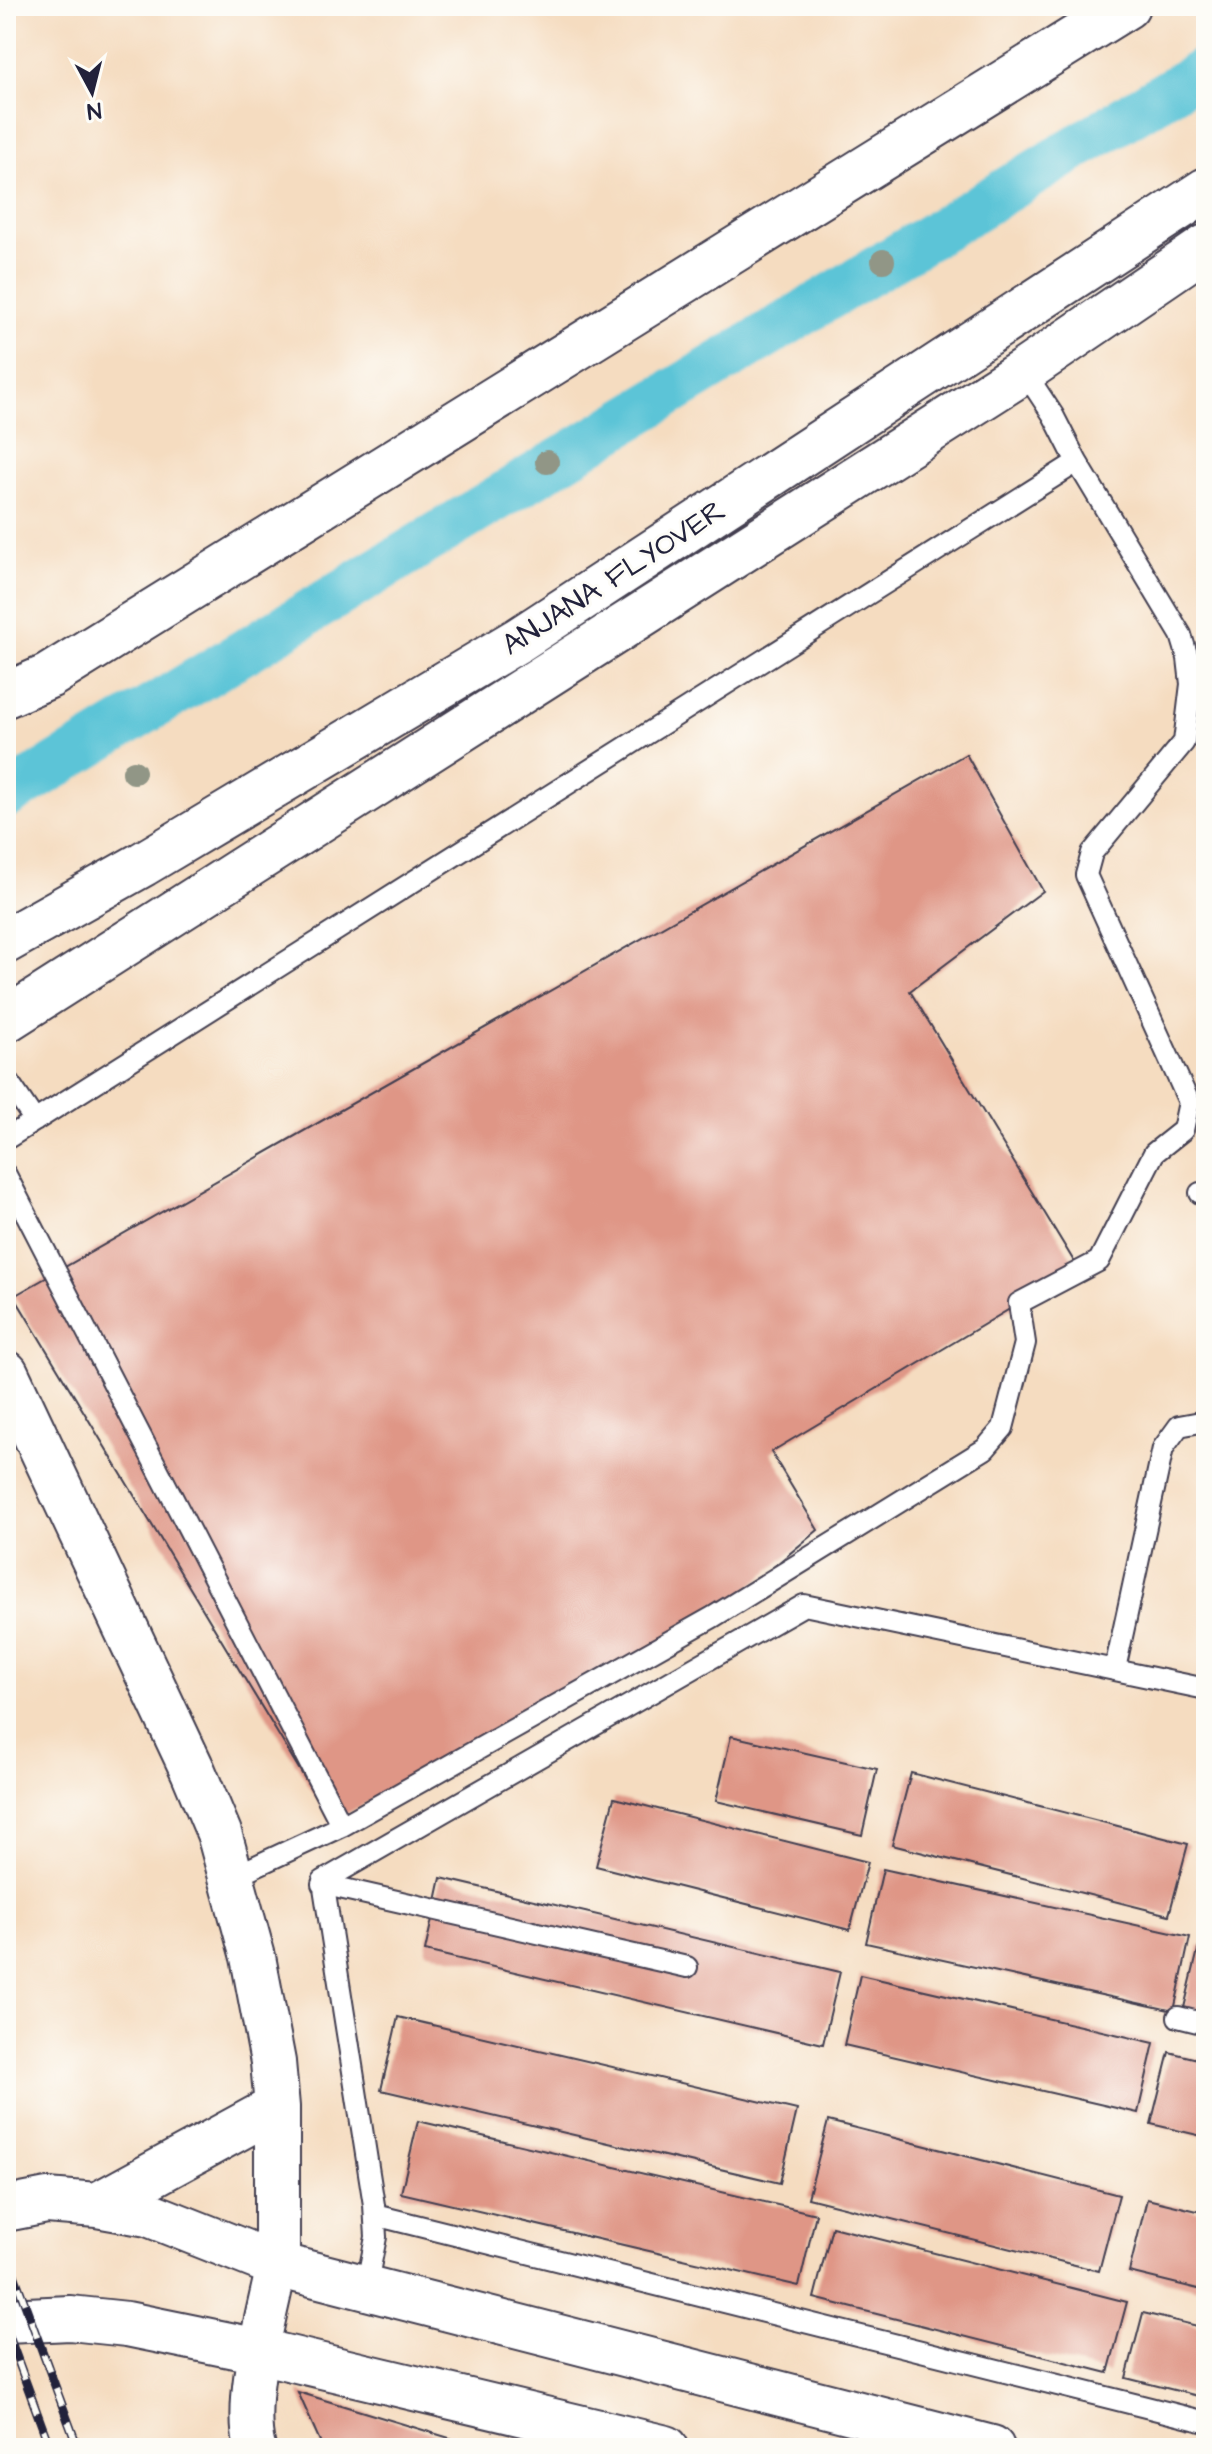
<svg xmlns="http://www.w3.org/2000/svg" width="1212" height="2454" viewBox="0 0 1212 2454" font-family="'Architects Daughter',sans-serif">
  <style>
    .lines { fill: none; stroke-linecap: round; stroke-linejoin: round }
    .canal { stroke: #5bc4d7; stroke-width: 46 }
    .building { fill: #df9686 }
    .lane-casing { stroke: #423e4f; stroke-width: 24 }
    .street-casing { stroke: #423e4f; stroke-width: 44 }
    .secondary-casing { stroke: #423e4f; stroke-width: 48 }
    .lane { stroke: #fff; stroke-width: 20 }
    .street { stroke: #fff; stroke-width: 40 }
    .secondary { stroke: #fff; stroke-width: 44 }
    .rail-casing { stroke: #22223b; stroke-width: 9 }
    .rail { stroke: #fdfcf7; stroke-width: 6; stroke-dasharray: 18; stroke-linecap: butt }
    .tree { fill: #919686 }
    .labels { text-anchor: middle; stroke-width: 6; stroke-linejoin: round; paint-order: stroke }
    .street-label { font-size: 30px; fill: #22223b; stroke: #fdfcf7 }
  </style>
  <rect width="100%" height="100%" fill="#fdfcf7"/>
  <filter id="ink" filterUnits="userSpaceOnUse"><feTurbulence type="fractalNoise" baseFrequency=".0125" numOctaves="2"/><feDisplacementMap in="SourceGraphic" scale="16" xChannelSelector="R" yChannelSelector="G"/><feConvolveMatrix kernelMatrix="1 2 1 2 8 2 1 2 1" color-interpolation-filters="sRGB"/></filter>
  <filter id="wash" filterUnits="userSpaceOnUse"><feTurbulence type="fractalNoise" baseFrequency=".006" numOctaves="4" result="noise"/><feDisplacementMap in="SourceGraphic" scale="32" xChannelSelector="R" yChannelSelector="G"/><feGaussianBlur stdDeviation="1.8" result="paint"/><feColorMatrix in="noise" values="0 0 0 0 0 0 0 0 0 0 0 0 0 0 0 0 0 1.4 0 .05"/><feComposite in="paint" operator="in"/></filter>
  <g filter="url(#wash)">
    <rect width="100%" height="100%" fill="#f5dcc0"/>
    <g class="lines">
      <path class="canal" d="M6,796L1206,69"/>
    </g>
    <g id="blocks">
      <path class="building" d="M966,754L1043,891L910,991L1078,1268L771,1452L818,1530L713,1617L331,1822L14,1296Z
        M731,1736L877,1769L862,1835L716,1801Z
        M911,1773L1188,1844L1169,1915L892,1845Z
        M614,1798L868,1862L850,1930L596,1866Z
        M883,1869L1190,1937L1174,2011L866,1943Z
        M441,1878L840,1972L823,2044L425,1951Z
        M1199,1946L1206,1948V2022L1182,2016Z
        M860,1975L1154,2043L1138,2113L844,2045Z
        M398,2017L797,2110L780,2183L381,2090Z
        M1169,2052L1206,2061V2137L1151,2124Z
        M418,2121L816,2214L799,2286L401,2193Z
        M828,2121L1119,2195L1099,2271L808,2198Z
        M1147,2199L1206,2213V2291L1129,2272Z
        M832,2227L1127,2302L1108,2373L814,2298Z
        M1143,2313L1206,2328V2398L1126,2378Z
        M298,2392L479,2447V2448H323Z"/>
    </g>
  </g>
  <g filter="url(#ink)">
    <use href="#blocks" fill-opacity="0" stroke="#423e4f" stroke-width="2"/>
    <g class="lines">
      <defs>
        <path id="lane" d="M6,1078L35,1121
          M6,1139L1077,462
          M6,1175L342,1826
          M1200,1193L1206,1194
          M1115,1669L1163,1448L1179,1426L1206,1421
          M230,1878L342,1826L713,1617L985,1449L1003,1428L1025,1343L1019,1303L1099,1261L1154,1153L1183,1130L1189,1102L1086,875L1092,853L1184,742L1191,684L1188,658L1181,635L1077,462L1053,415L1024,371
          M322,1884L687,1967
          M1178,2017L1206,2024
          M375,2215L1206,2422
          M366,2288L376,2237L374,2205L323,1881L804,1605L1206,1689"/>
        <path id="street" d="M255,2448C242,2399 267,2315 277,2265"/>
        <path id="secondary" d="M6,695L49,676L1127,6
          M6,941L143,864L520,639L1206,190
          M6,1020L1024,371L1206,247
          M6,1373L193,1771L219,1833L253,1957L273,2062L277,2107V2265
          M97,2205L277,2107
          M6,2209L47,2201L97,2205L148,2214L277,2265L992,2448
          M6,2321L70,2318L127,2324L259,2351L666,2448"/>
      </defs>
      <use href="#lane" class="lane-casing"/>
      <use href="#street" class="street-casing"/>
      <use href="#secondary" class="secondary-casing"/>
      <use href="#lane" class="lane"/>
      <use href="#street" class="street"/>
      <use href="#secondary" class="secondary"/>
      <defs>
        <path id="rail" d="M6,2253L78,2448
          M6,2328L50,2448"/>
      </defs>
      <use href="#rail" class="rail-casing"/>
      <use href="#rail" class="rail"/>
    </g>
    <g class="tree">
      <circle cx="883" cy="261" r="12"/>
      <circle cx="547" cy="462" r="12"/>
      <circle cx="134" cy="772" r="12"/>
    </g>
  </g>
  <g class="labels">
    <g class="street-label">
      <text transform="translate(613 577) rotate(-33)" y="10">ANJANA FLYOVER</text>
    </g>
  </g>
  <rect width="1212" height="2454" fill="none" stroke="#fdfcf7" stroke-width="32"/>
  <g transform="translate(92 92) rotate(173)" stroke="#fdfcf7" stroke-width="6" paint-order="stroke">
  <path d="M0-6L14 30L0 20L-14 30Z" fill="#22223b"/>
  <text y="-12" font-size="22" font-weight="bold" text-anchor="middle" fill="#22223b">N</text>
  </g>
</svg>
